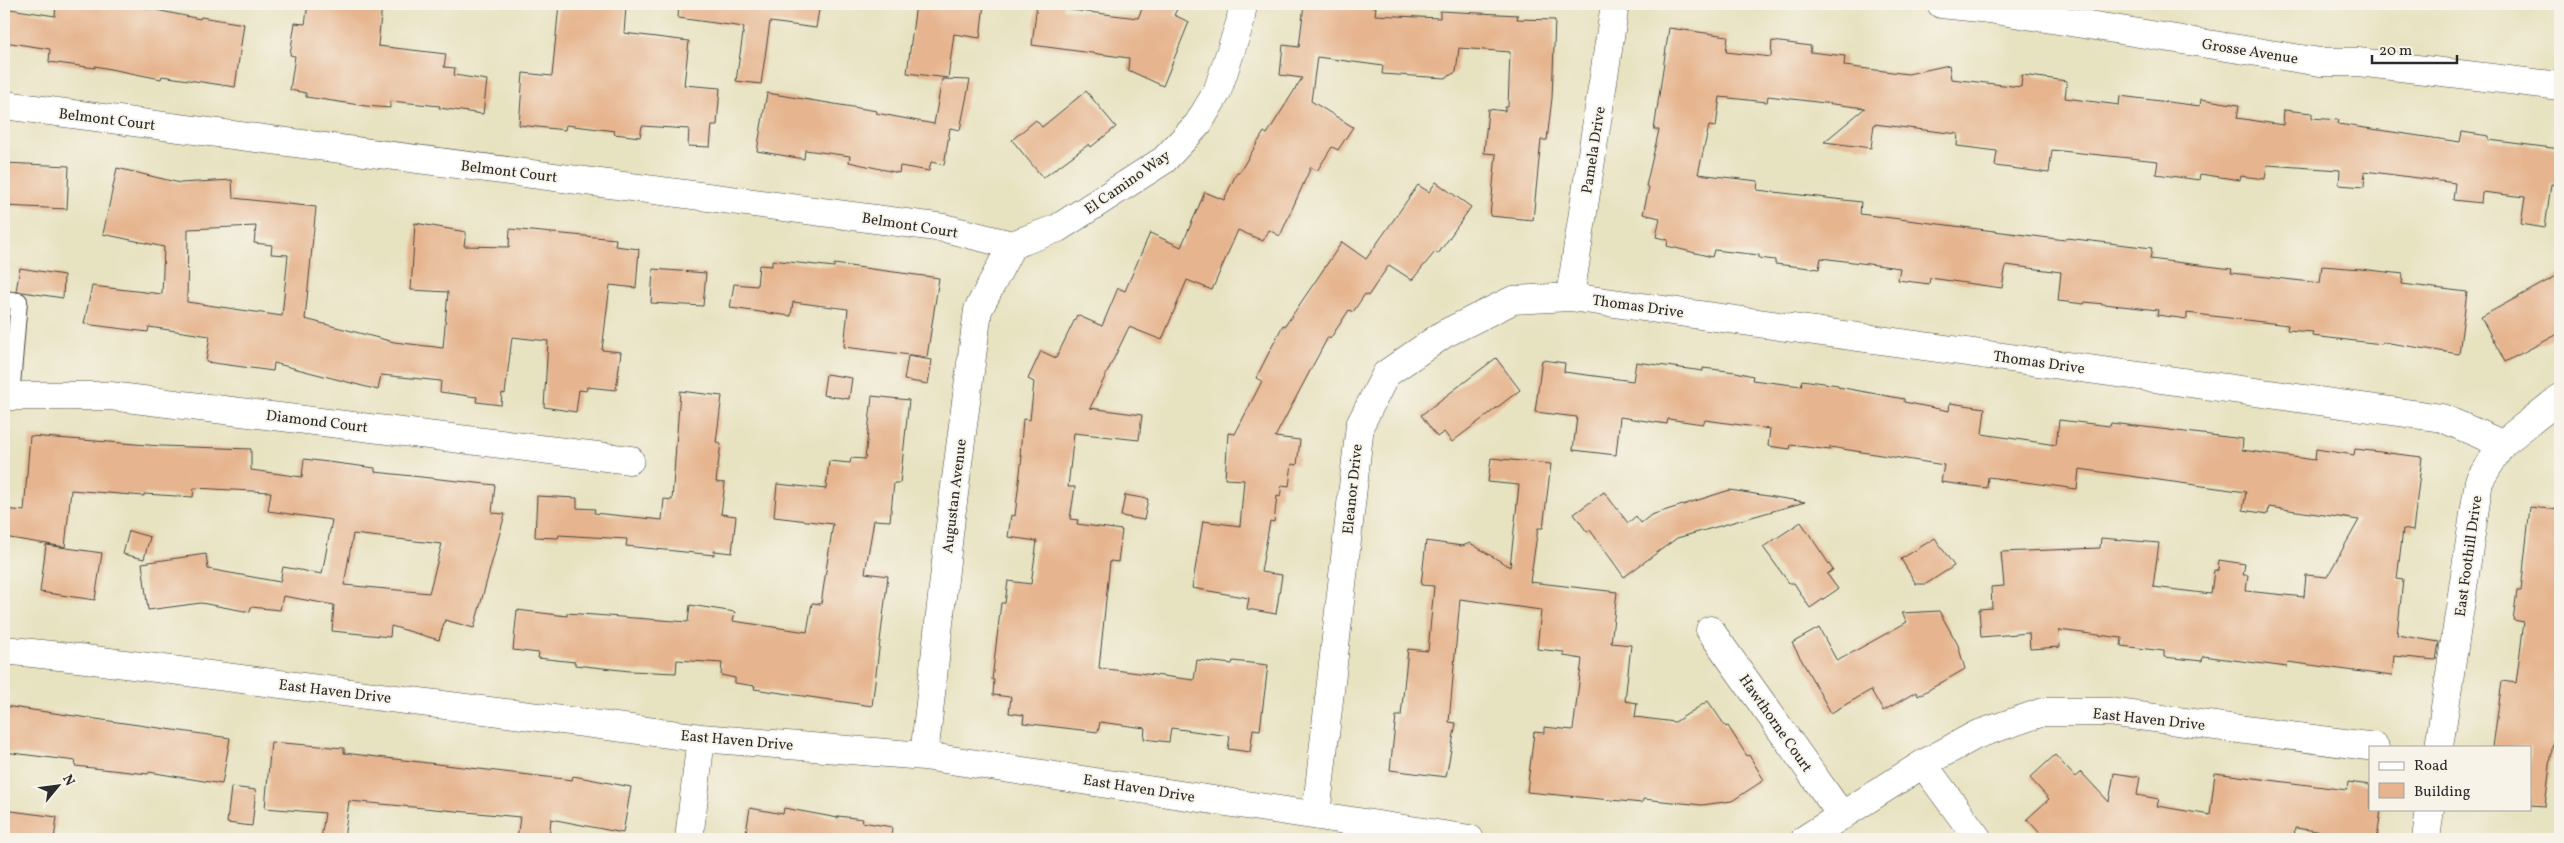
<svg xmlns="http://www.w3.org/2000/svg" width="2564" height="843" viewBox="0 0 2564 843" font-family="Vollkorn,serif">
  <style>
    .building { fill: #e6b58f; fill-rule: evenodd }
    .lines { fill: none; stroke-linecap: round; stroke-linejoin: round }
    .lane-casing { stroke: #474641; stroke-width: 18 }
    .street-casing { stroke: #474641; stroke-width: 29 }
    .lane { stroke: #fff; stroke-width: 16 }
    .street { stroke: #fff; stroke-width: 28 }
    .labels { text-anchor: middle; stroke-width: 4; stroke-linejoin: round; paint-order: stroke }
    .street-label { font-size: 15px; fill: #2b2b2b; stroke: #f7f3e8 }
  </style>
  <rect width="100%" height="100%" fill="#f7f3e8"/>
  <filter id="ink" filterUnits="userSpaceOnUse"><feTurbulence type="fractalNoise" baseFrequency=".02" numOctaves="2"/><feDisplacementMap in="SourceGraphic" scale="10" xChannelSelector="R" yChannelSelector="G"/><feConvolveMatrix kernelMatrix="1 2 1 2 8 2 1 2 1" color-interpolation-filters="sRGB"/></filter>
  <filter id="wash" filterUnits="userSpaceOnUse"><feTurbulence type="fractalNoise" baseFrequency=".0096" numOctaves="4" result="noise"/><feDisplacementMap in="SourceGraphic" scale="20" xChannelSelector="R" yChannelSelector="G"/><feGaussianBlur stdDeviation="1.12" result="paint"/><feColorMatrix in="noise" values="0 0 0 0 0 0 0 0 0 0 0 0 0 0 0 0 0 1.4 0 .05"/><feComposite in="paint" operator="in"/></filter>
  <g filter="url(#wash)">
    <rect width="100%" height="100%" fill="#e7e2c0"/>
    <g id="blocks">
      <path class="building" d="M56,4H127L200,19L201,17L244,24L235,87L162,76L161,79L95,66V68L49,62L50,49L4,42V8L55,16Z
        M308,4H382L378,46L446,54L444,67L455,68L454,75L487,80L483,114L439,108L440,106L390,101V108L366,106L306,97V93L290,90L295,56L290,55L295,23L305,24Z
        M559,4H593L626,7L624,33L689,41L684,85L720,88L717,125H712L710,147L688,146L689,129L642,126L640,137L614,134L615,131L566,125L565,130L519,125L523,73L552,76Z
        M679,4H820L816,28L770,22L761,84L736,81L744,27L678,18Z
        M916,4H984L980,38L954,34L948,78L907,73Z
        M1037,4H1064L1063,9L1138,18L1144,4H1180L1174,15L1189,22L1163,86L1128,70L1129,58L1032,45Z
        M1342,4L1376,7L1375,15L1440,18V11L1518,15L1517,19L1555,20L1552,98L1547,140H1541L1533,220L1490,216L1496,154L1484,153L1488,109L1505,111V107H1508L1510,52L1459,48L1456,72L1445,78L1382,74L1383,66L1317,57L1311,101L1353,127L1338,150L1332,147L1317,171L1311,167L1280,236L1269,230L1263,241L1238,230L1212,290L1187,280L1162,340L1129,327L1090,408L1142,415L1139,440L1074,433L1068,487H1075L1070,519L1078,520L1077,524L1122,530L1118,562L1110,561L1099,668L1194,680L1197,660L1232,664L1233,661L1268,665L1260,730L1253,729L1250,752L1228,749L1230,736L1171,728L1169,742L1144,739L1145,728L1100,722L1098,732L1023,723L1024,715L1009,713L1011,697L993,695L994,680H992L1001,603H1005L1008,581L1031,584L1037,541L1008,537L1011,515L1015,516L1022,456H1020L1023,419L1030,420L1034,382L1028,379L1041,351L1056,358L1077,315L1102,326L1118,288L1125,291L1150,233L1181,247L1205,192L1224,200L1237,172L1239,173L1264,132L1267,134L1302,78L1280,75L1283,45L1299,47L1304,5L1342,8Z
        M1669,28L1728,36L1726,52L1771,57L1772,41L1811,46L1810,52L1845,56L1844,66L1908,74L1949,65L1951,79L2021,87L2022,75L2067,81L2065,98L2119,105L2120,96L2200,106L2201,99L2239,105L2237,118L2283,125L2284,110L2312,113V118L2339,120L2338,124L2460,142L2462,132L2489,136V140L2560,149V186L2551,184L2545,228L2521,224L2525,197L2482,192L2481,203L2453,200L2455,183L2365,171L2364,187L2339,185L2340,170L2267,165L2265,179L2241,176L2240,180L2200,174L2199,180L2156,174L2158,161L2052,150L2049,173L1995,166L1997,151L1957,146L1958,134L1874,124L1871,148L1824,142L1865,108L1768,96L1767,102L1720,97L1716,127L1709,126L1698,174L1758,181L1757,190L1861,202L1860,214L2065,240L2066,238L2152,248L2150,259L2232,269L2231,273L2320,283L2322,266L2361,269L2403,274L2402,284L2467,292L2459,354L2383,342L2382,344L2312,336L2313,332L2287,330L2288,325L2187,313V319L2157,315L2158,310L2085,302L2084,304L2058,301L2061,272L2006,265L2002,288L1930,278L1929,284L1898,280L1900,268L1821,258L1819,269L1775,264V260L1759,258V255L1714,250L1712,257L1667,246L1668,240L1656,237L1660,218L1643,214L1649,187L1646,186L1659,130H1654Z
        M942,79L970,80L960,130L950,128L944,165L931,162L929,171L900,166L899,173L849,162L850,156L805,150L804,159L757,151L767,93L877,111L876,113L934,124Z
        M1086,91L1116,127L1091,147L1089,144L1043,178L1012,140L1036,120L1042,127Z
        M4,163L69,166L67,209L4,206Z
        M117,168L180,183L232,180L233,198L316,207L305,319L394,342L443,348L448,292L411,290L415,223L466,232L464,246L509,247L510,229L616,239L615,246L639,249L636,288L610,285L602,350L621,352L616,390L587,387L586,391L579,390L576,412L544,407L548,341L512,337L505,394L502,393L501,405L476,402L477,397L440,392L441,381L381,375L378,390L274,363L273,371L206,362L210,336L149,327L148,332L84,324L92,286L162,294L164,247L103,234ZM256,226L254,243L272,245L271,254L288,255L282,316L187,302L188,229Z
        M1436,182L1471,207L1438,254L1435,252L1412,280L1389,265L1368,296L1365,294L1353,312L1349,310L1330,339L1328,337L1275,437L1300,440L1297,465L1292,464L1289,486L1282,485L1280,497L1277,496L1274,522L1270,521L1261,572L1282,575L1276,614L1247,609L1249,598L1192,588L1203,521L1240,526L1244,480L1225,479L1228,433L1235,434L1262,381L1256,378L1283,325L1285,326L1342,242L1366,259L1418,185L1429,192Z
        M772,260L834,267V264L939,278L927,357L844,347L848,309L793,302L791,316L730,308L734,284L757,286L759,265L772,266Z
        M20,268L64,275L63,298L16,291Z
        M653,269L706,273L703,306L651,303Z
        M2560,274V333L2505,362L2481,317Z
        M908,356L932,360L928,384L904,380Z
        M1496,358L1520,390L1452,442L1444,432L1437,437L1421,415Z
        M1542,360L1565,363L1564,372L1633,381L1636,362L1703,371V368L1736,372L1753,376L1752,380L1801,386L1802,380L1838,385V387L1904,399V402L1949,411L1950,403L1985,408L1982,434L2056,445L2059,420L2110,426L2111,423L2243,439L2242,450L2315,460L2316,449L2354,455L2355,449L2422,457L2413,531L2403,529L2397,579L2403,580L2397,635L2439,642L2436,660L2394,656L2392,676L2288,662L2287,667L2203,656L2202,661L2164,657V651L2121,646L2122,638L2059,630L2060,647L2030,649L2029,633L1981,637L1979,609L1992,608L1991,587L2004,586L2001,552L2100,548L2101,538L2159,543L2153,587L2211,594L2214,570L2218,571L2219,560L2245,564L2243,575H2248L2246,591L2304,597L2306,575L2327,577L2359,520L2269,507L2268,514L2243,510L2246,492L2079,469L2077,489L1988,477L1987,488L1941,482L1944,465L1830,447V450L1791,445L1790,449L1768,446L1770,429L1705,420L1703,424L1668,419L1667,424L1620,417L1616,455L1573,450L1577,417L1535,412Z
        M826,374L852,378L849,399L823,395Z
        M680,391L722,396L716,442L721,443L716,482L725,483L721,514L736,516L732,553L714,551V555L626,546L627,539L559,535L558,538L535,537L537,496L577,498V508L595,509L594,513L662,520L664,499L672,500Z
        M872,396L909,400L900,483H894L890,521L874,520L865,573L888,576L872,706L754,689L755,686L735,683V678L721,675L722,663L677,660L676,673L630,671L575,665V662L538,658L539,653L513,650L517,610L567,616V613L688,622L690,605L735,612L733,621L807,632L812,603L821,604L833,524L774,517L777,484L826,489L829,461L850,463L851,458L865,459Z
        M30,436L161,446L251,449V470L302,477L304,459L375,468V472L495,485L492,513L505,514L474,628L445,620L439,640L391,626L390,637L332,631L334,605L283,596L280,610L251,607L250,612L201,603L148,610L142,563L206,554L208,569L280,582L283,567L322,574L332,520L268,511L271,492L194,488L193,497L144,494V496L71,490L65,547L4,537V509L24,511ZM353,534L442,544L429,593L344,585Z
        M1491,458L1551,464L1543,528H1538L1530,582L1617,592L1611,643L1631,645L1625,701L1637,703L1635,717L1675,722L1708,701L1726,727L1728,726L1747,756L1749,755L1764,780L1732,801L1702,805L1643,799L1642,803L1527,792L1534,732L1544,733V727L1573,730L1582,659L1564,656V652L1537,649L1541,610L1460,599L1449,722L1456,723L1446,777L1390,770L1396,716H1401L1408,649L1428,651L1434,586L1421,585L1426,541L1462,546L1470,543L1510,567L1519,485L1488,482Z
        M1730,490L1805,502L1677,538L1624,577L1590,530L1587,532L1574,514L1604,492L1628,523L1636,516L1641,523L1651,515Z
        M1125,495L1148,499L1144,520L1121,516Z
        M2530,507L2560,510V709H2557L2545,806L2530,805V747H2493L2502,681L2516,683L2524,622L2513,620L2517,591H2521Z
        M1801,522L1833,570L1827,574L1838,589L1810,608L1794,583H1789L1763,547Z
        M129,531L150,537L144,559L123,554Z
        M1935,538L1954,566L1926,584H1916L1901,559Z
        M46,545L102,553L95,600L40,592Z
        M1939,611L1958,645L1965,669L1918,696L1916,692L1883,711L1871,690L1831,713L1792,643L1819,628L1837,661L1907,622L1902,613Z
        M4,706L230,738L222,784L149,772L148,774L75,766L76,761L4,752Z
        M271,742L344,748V753L572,780L573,776L631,787L623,833L551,819L549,839H517L520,817L349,801L344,839H321L325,813L265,808Z
        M2055,755L2075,777L2081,772L2109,802L2114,773L2140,777L2137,795L2159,799L2157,806L2210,815L2215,773L2347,790L2348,782L2370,785V809H2381L2377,839L2295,828L2294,839H2045L2027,819L2049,799L2030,778Z
        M231,787L256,790L252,826L227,823Z
        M750,808L783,814L784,808L838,818V816L863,819L862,822L892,827L891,839H745Z
        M4,810L57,817L54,839H4Z"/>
    </g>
  </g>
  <g filter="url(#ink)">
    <use href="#blocks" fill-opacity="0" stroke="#474641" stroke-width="1"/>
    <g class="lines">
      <defs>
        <path id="lane" d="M4,299L19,301L11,397"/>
        <path id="street" d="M1941,4L1989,9L2320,62H2358L2560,86
          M4,105L944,228L1012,245
          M1012,245L1058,228L1164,160L1198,124L1217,92L1240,23L1243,4
          M1570,297L1615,4
          M4,396H110L630,460
          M1710,630L1842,816
          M4,650L78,658L701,738L924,756L1470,839
          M2439,747L2479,481L2502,444L2560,398
          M924,756L951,517L978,310L1012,245
          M1923,764L1978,839
          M1316,815L1360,425L1386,374L1444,334L1513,300L1570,297L2442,418L2502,444
          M689,839L701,738
          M1805,839L1923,764L1976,735L2043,712H2109L2375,747
          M2426,839L2430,809"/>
      </defs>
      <use href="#lane" class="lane-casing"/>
      <use href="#street" class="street-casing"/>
      <use href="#lane" class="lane"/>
      <use href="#street" class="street"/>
    </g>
  </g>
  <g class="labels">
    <g class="street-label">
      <text transform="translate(2250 51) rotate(9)" y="5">Grosse Avenue</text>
      <text transform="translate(107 119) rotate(7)" y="5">Belmont Court</text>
      <text transform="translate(1593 150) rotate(-81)" y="5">Pamela Drive</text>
      <text transform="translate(509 171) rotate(7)" y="5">Belmont Court</text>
      <text transform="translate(1127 182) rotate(-35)" y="5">El Camino Way</text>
      <text transform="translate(910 225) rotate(9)" y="5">Belmont Court</text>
      <text transform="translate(1638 306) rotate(8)" y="5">Thomas Drive</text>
      <text transform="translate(2039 362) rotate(8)" y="5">Thomas Drive</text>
      <text transform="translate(317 421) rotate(7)" y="5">Diamond Court</text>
      <text transform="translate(1352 489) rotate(-84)" y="5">Eleanor Drive</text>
      <text transform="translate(954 496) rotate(-83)" y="5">Augustan Avenue</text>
      <text transform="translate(2468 556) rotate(-82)" y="5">East Foothill Drive</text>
      <text transform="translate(335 691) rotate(7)" y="5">East Haven Drive</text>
      <text transform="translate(2149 719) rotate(6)" y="5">East Haven Drive</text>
      <text transform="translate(1776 723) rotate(55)" y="5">Hawthorne Court</text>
      <text transform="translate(737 740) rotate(5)" y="5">East Haven Drive</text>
      <text transform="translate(1139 788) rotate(9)" y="5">East Haven Drive</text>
    </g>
  </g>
  <rect width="2564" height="843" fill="none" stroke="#f7f3e8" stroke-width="20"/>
  <rect x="2369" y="746" width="162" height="65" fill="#f7f3e8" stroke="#a5a39c"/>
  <rect x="2379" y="762" width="25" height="8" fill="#ffffff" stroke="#a5a39c"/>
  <text x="2414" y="770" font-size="15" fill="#2b2b2b">Road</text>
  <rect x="2379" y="783" width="25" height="15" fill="#e6b58f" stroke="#a5a39c"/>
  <text x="2414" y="796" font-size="15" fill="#2b2b2b">Building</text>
  <g transform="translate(58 786) rotate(61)" stroke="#f7f3e8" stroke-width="4" paint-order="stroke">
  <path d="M0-4L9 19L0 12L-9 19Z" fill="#2b2b2b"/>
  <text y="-8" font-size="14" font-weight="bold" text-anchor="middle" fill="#2b2b2b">N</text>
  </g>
  <path d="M2372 55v8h85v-8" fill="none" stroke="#2b2b2b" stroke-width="2.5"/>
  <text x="2379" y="55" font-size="15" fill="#2b2b2b" stroke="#f7f3e8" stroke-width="4" paint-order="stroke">20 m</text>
</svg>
